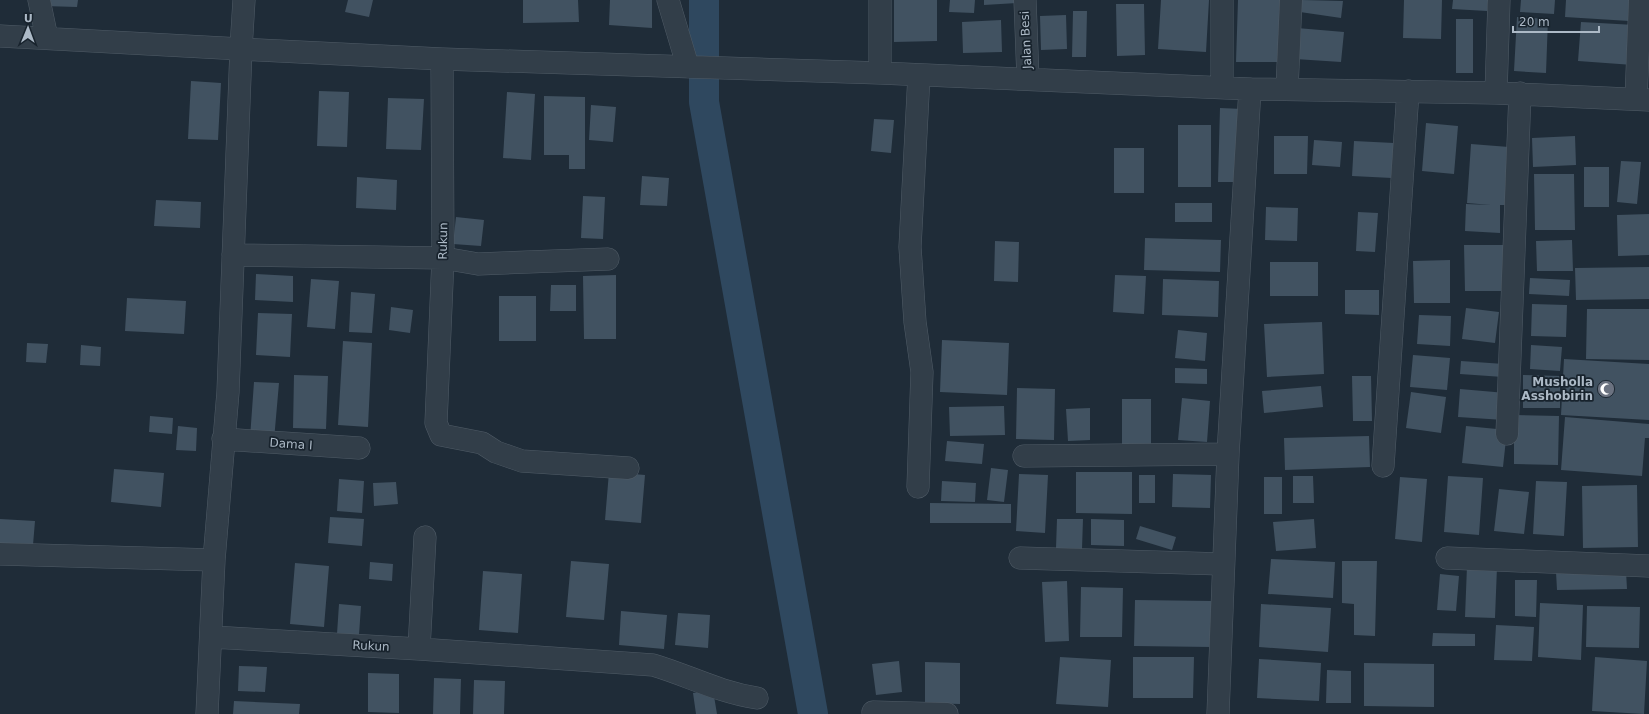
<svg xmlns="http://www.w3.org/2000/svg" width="1649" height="714" viewBox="0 0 1649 714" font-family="'DejaVu Sans',sans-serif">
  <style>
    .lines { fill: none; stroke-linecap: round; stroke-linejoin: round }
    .canal { stroke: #2f485f; stroke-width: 30 }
    .building { fill: #415261 }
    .minor-casing { stroke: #505c67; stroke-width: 23 }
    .minor { stroke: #323e49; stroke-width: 22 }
    .labels { text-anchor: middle; stroke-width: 3.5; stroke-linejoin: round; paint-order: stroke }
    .street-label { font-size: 12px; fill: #acb9c6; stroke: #18232d }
    .poi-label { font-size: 12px; font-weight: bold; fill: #acb9c6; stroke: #18232d; text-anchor: end }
  </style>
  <rect width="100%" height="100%" fill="#1f2c38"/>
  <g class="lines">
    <path class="canal" d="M704,0V102L813,714"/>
  </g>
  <path class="building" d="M44,0H78L77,7L44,6Z
    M348,0H373L369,17L345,12Z
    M523,0H578L579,22L523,23Z
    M610,0H652V28L609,25Z
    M894,0H937V41L894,42Z
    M950,0H975L974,13L949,12Z
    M984,0H1017V3L984,5Z
    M1161,0H1209L1206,52L1158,49Z
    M1238,0H1283L1282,62H1236Z
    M1302,0L1343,1L1341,18L1300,12Z
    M1404,0H1442L1441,39L1403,38Z
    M1453,0H1488L1487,11L1452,9Z
    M1521,0H1555L1554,14L1520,12Z
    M1566,0H1630L1629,21L1565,17Z
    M1116,4H1144L1145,55L1117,56Z
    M1073,11H1087L1086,57H1072Z
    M1066,15L1067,49L1041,50L1040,16Z
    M1517,17L1548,19L1546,73L1514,71Z
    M1456,19H1473V73H1456Z
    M1001,20L1002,52L963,53L962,22Z
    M1581,22L1635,25L1633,65L1578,61Z
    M1297,28L1344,32L1341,62L1295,59Z
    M191,81L221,83L218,140L188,139Z
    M319,91L349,92L347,147L317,146Z
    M507,92L535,94L531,160L503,158Z
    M544,96L585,97V169H569V155H544Z
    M388,98L424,99L421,150L386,149Z
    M591,105L616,107L613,142L589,140Z
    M1220,108L1243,109L1241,182H1218Z
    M874,119L894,120L891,153L871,151Z
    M1426,123L1458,126L1454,174L1422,171Z
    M1178,125H1211V187H1178Z
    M1274,136H1308L1307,174H1274Z
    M1575,136L1576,165L1533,167L1532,138Z
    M1314,140L1342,142L1340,167L1312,165Z
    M1354,141L1394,143L1392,178L1352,176Z
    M1471,144L1509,147L1505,205H1500V233L1465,231L1466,204L1491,205L1467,203Z
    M1114,148H1144V193H1114Z
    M1621,161L1641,162L1637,204L1617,202Z
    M1584,167H1609V207H1584Z
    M1534,174H1574L1575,230H1535Z
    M642,176L669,178L667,206L640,205Z
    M357,177L397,180L396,210L356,208Z
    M583,196L605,197L603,239L581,238Z
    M156,200L201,202L200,228L154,226Z
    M1175,203H1212V222H1175Z
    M1266,207L1298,208L1297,241L1265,240Z
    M1358,212L1378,213L1375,252L1356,251Z
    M1649,214V255L1618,256L1617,215Z
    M456,217L484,220L481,246L453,244Z
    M1145,238L1221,240L1220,272L1144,270Z
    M1572,240L1573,271H1537L1536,241Z
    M995,241L1019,242L1018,282L994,281Z
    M1464,245H1506L1507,291H1465Z
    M1450,260V303H1414L1413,261Z
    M1270,262H1318V296H1270Z
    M1649,267V299L1576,300L1575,268Z
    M256,274L293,276V302L255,300Z
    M616,275V339H584L583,276Z
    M1115,275L1146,276L1144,314L1113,312Z
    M1530,278L1570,280L1569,296L1529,294Z
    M311,279L339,281L335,329L307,327Z
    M1163,279L1219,281L1218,317L1162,315Z
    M551,285H576V311H550Z
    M1345,290H1379V315L1345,314Z
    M351,292L375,294L372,333L349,332Z
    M499,296H536V341H499Z
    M127,298L186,301L184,334L125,331Z
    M1532,304L1567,305L1566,337L1531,336Z
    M391,307L413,310L410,333L389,330Z
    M1466,308L1499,312L1495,343L1462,339Z
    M1587,309H1649V360L1586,359Z
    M258,313L292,314L290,357L256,355Z
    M1419,315L1451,316L1450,346L1417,344Z
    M1322,322L1324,374L1267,377L1264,324Z
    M1178,330L1207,333L1205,361L1175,358Z
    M942,340L1009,343L1007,395L940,392Z
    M343,341L372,343L368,427L338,425Z
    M27,343L48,344L46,363L26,362Z
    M81,345L101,347L100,366L80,365Z
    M1531,345L1562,347L1560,371L1530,369Z
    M1413,355L1450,358L1447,390L1410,387Z
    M1564,359L1649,364V420L1561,415Z
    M1461,361L1504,364L1503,377L1460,374Z
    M1175,368L1207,369V384L1175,383Z
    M294,375L328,376L326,429L293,428Z
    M1523,375L1560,376V408H1523Z
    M1352,376H1371L1372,421H1353Z
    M254,382L279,383L274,440L250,438Z
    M1321,386L1323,407L1264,413L1262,391Z
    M1017,388L1055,389L1054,440L1016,439Z
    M1460,389L1506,393L1504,420L1458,417Z
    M1411,392L1446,397L1441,433L1406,428Z
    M1182,398L1210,401L1207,442L1178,440Z
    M1122,399H1151V446H1122Z
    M1004,406L1005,435L950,436L949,407Z
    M1090,408V440L1068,441L1066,409Z
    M1514,415L1559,416L1558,465L1514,464Z
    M150,416L173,418L172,434L149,432Z
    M1565,417L1649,424V438H1645L1642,476L1561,470Z
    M178,426L197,428L196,451L176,450Z
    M1466,426L1507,430L1503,467L1462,463Z
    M1369,436L1370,467L1285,470L1284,438Z
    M947,441L984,444L982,464L945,461Z
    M991,468L1008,470L1004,502L987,500Z
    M114,469L164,473L161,507L111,502Z
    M609,472L645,475L641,523L605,520Z
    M1076,472H1132V514L1076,513Z
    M1019,474L1048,475L1045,533L1016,531Z
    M1173,474L1211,475L1210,508L1172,507Z
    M1139,475H1155V503H1139Z
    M1293,476H1313L1314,503H1293Z
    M1448,476L1483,478L1479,535L1444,532Z
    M1264,477H1282V514H1264Z
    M1400,477L1427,479L1422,542L1395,539Z
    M339,479L364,481L362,513L337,511Z
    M942,481L976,483L975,502L941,501Z
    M1536,481L1567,482L1564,536L1533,534Z
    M396,482L398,504L374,506L373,483Z
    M1637,485L1638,547L1583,548L1582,486Z
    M1499,489L1529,492L1524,534L1494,531Z
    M930,503L1011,504V523H930Z
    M330,517L364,519L362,546L328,543Z
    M0,519L35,521L33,545L0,544Z
    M1057,519H1083L1082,549L1056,548Z
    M1091,519L1124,520V546L1091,545Z
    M1314,519L1316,548L1276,551L1273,522Z
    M1140,526L1176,537L1172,550L1136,539Z
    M1271,559L1335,562L1333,598L1268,594Z
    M571,561L609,564L604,620L566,617Z
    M1342,561H1377L1375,636L1354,635V604L1342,603Z
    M370,562L393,564L392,581L369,579Z
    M295,563L329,566L324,627L290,624Z
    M1467,566L1497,567L1495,618L1465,617Z
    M483,571L522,574L518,633L479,630Z
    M1626,571L1627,589L1557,590L1556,572Z
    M1440,574L1459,576L1456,611L1437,610Z
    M1515,580H1537L1536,617L1515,616Z
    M1067,581L1069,641L1045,642L1042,582Z
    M1081,587L1123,588L1122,637H1080Z
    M1135,600L1213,601L1212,647L1134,646Z
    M1540,603L1583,605L1581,660L1538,657Z
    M339,604L361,606L359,635L337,634Z
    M1261,604L1331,608L1328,652L1259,647Z
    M1587,606L1640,607L1639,648L1586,647Z
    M621,611L667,615L664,649L619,645Z
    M678,613L710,615L708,648L675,645Z
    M1496,625L1534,627L1532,661L1494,660Z
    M1433,633L1475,634V646H1432Z
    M1060,657L1111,660L1108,707L1056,704Z
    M1133,657H1194L1193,698H1133Z
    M1595,657L1647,661L1644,714L1592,711Z
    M1259,659L1321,663L1319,701L1257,698Z
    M899,661L902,692L876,695L872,664Z
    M925,662L960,663V704L925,703Z
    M1364,663L1434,664V707L1364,706Z
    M239,666L267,667L265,692L238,691Z
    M1327,670L1351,671V703H1326Z
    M368,673L399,674V713L368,712Z
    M434,678L461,679L460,714H433Z
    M474,680L505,681L504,714H473Z
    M713,690L717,714H696L693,693Z
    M234,701L300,704L299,714H233Z"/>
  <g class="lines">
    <defs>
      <path id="minor" d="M39,0L47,38
        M668,0L688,67
        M880,0V73
        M1025,0L1028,79
        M0,36L241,49L244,0
        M442,59L443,258L436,423L441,435L482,443L496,452L522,461L628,468
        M1222,87V0
        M1287,89L1291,0
        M1496,93L1499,0
        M1636,99L1640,0
        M233,255L443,258L478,264L608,259
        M1507,434L1520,93
        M223,439L359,448
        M1024,456L1228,454
        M1383,466L1408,91
        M918,487L922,372L915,322L910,247L919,75
        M0,554L214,560
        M1020,558L1222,564
        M1447,558L1649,566
        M212,637L419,649L425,537
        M419,649L653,665C690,676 718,692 757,698
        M873,712L947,714
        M207,714L214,560L228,392L241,49L442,59L880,73L1250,89L1496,93L1649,100
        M1218,714L1228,454L1250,89"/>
    </defs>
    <use href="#minor" class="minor-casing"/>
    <use href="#minor" class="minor"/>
  </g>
  <defs>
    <symbol id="mosque-disc" viewBox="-11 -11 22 22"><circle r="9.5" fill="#6b7280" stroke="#18232d"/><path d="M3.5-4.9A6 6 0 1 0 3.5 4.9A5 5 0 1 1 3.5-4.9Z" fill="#fff"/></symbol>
  </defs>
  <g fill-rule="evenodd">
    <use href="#mosque-disc" x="1596" y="379" width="20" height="20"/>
  </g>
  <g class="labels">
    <g class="street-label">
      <text transform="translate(1026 40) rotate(-93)" y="4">Jalan Besi</text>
      <text transform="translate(443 241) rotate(-89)" y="4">Rukun</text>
      <text transform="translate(291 444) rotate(4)" y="4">Dama I</text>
      <text transform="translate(371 646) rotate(3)" y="4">Rukun</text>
    </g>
    <g class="poi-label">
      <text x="1593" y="386">Musholla<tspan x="1593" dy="14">Asshobirin</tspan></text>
    </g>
  </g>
  <g transform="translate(28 28) rotate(1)" stroke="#18232d" stroke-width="3" paint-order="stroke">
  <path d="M0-3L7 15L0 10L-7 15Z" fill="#acb9c6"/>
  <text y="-6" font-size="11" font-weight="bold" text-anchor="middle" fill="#acb9c6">U</text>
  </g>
  <path d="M1513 26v6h86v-6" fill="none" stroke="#acb9c6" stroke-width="2"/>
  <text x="1519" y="26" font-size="12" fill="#acb9c6" stroke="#18232d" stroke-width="3" paint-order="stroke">20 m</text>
</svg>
